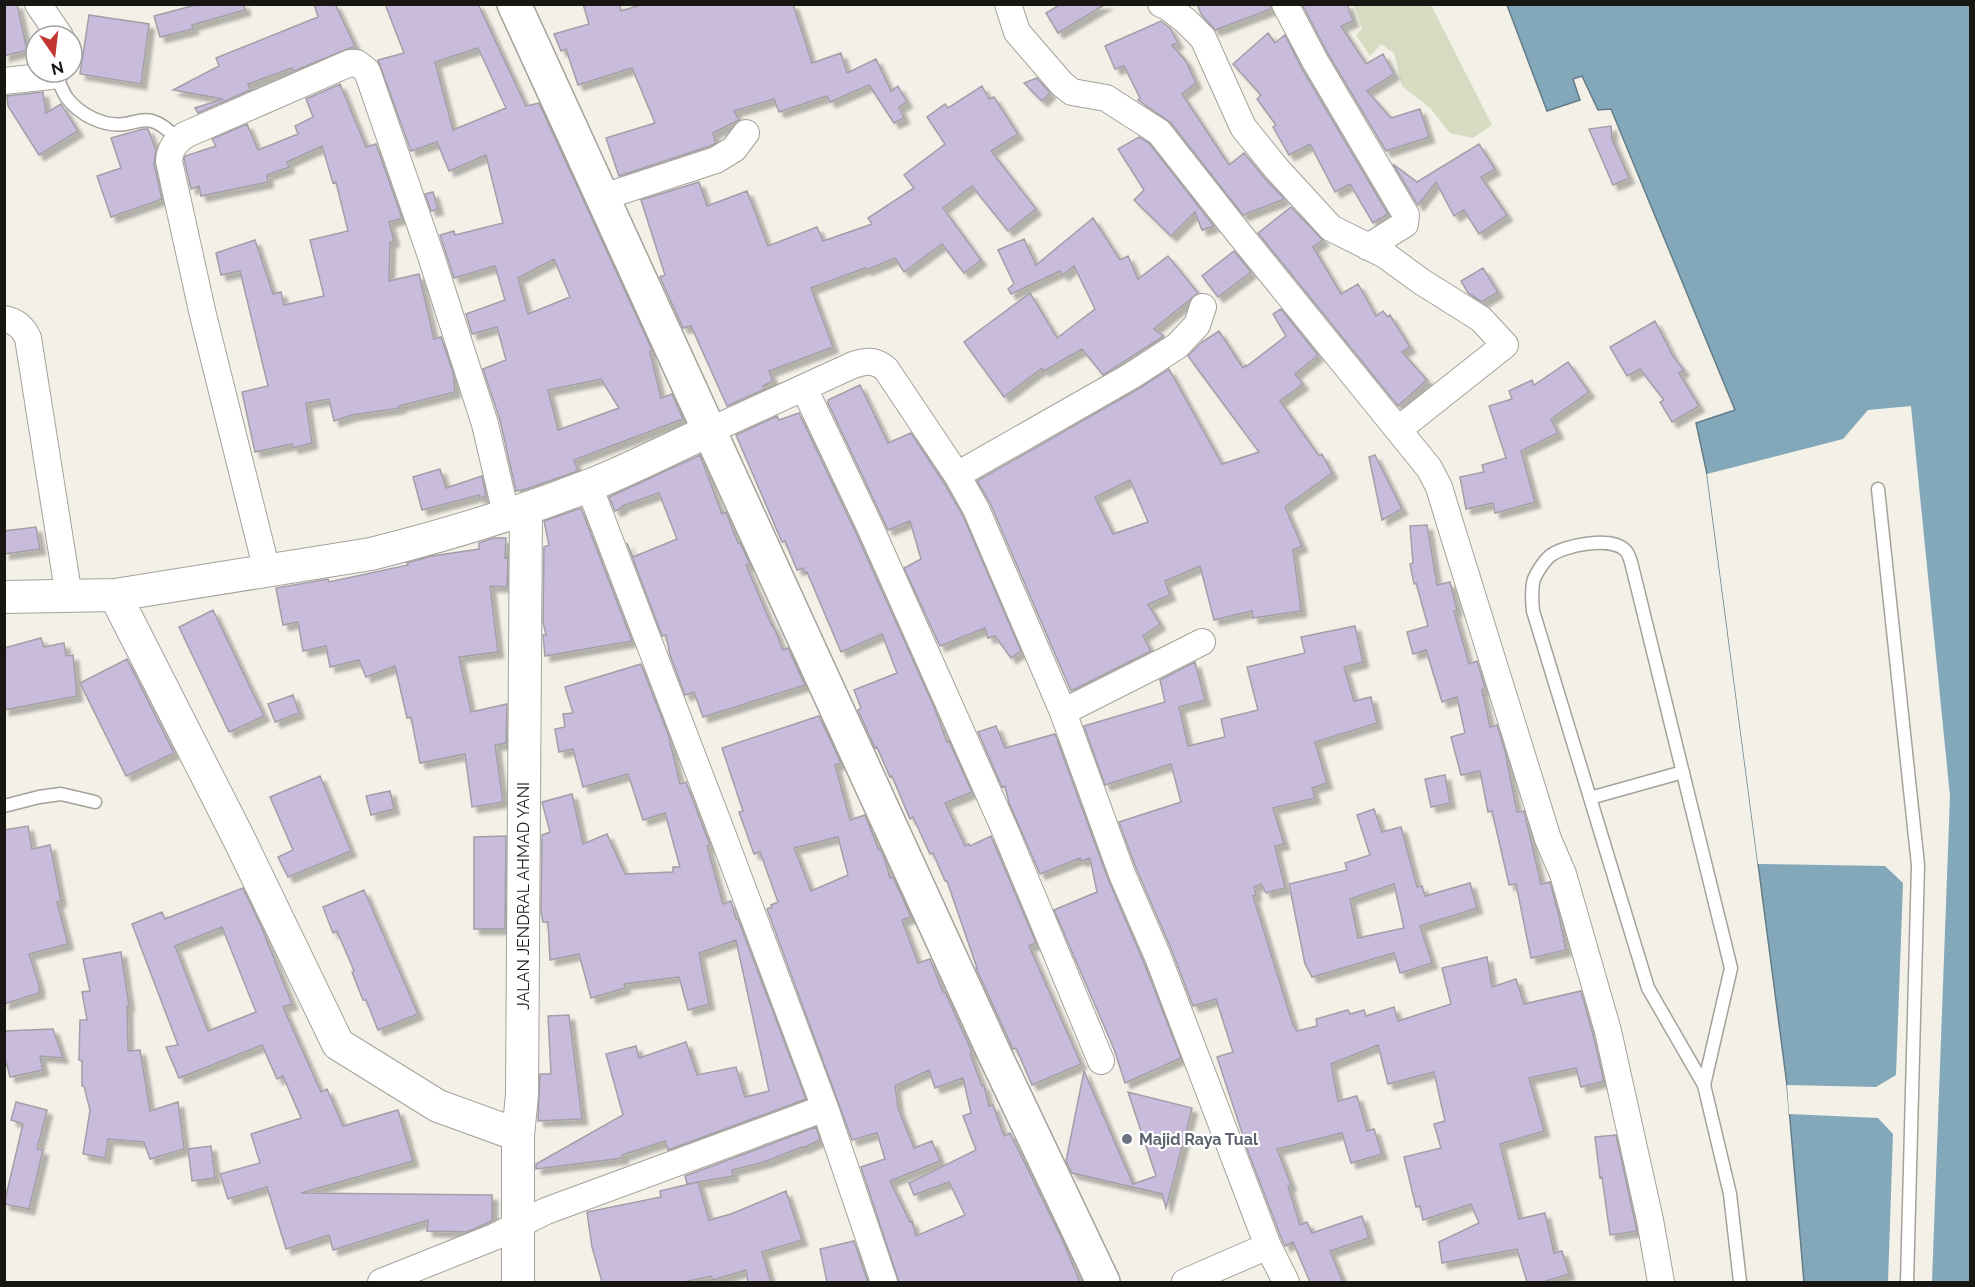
<svg xmlns="http://www.w3.org/2000/svg" width="1975" height="1287" viewBox="0 0 1975 1287" font-family="Raleway,sans-serif">
  <style>
    .green { fill: #d5dcc2 }
    .water { fill: #83a8b9; stroke: #637c87; stroke-width: 1.5 }
    .pier { fill: #f2f0e7 }
    .building { fill: #c9bbdc; stroke: #a29fa7; stroke-width: 1.5; fill-rule: evenodd; filter: url(#shadow) }
    .lines { fill: none; stroke-linecap: round; stroke-linejoin: round }
    .service-casing { stroke: #a4a29a; stroke-width: 15 }
    .minor-casing { stroke: #a4a29a; stroke-width: 28 }
    .tertiary-casing { stroke: #a4a29a; stroke-width: 34 }
    .trunk-casing { stroke: #a4a29a; stroke-width: 36 }
    .service { stroke: #fff; stroke-width: 12 }
    .minor { stroke: #fff; stroke-width: 26 }
    .tertiary { stroke: #fff; stroke-width: 32 }
    .trunk { stroke: #fff; stroke-width: 33 }
    .worship-dot { fill: #6b7280; stroke: #fff; stroke-width: 2 }
    .labels { text-anchor: middle; stroke-width: 4.5; stroke-linejoin: round; paint-order: stroke }
    .street-label { font-size: 16px; fill: #171613; stroke: #fff }
    .worship-label { font-size: 16px; font-weight: bold; fill: #5b616d; stroke: #fff; text-anchor: start }
  </style>
  <defs>
    <filter id="shadow"><feDropShadow dx="5.5" dy="5.5" stdDeviation="1.5" flood-color="#0004"/></filter>
  </defs>
  <rect width="100%" height="100%" fill="#f2f0e7"/>
  <path class="green" d="M1354,5H1431L1492,125L1473,138L1450,133L1431,109L1402,86L1394,53L1381,44L1370,56L1356,35L1362,28Z"/>
  <path class="water" d="M1507,5H1970V1282H1804L1787,1085L1707,474L1696,423L1735,410L1611,109L1598,110L1582,76L1573,79L1580,100L1547,111Z"/>
  <path class="pier" d="M1911,406L1950,796L1932,1282H1888L1893,1134L1878,1118L1789,1114L1787,1085L1876,1087L1896,1075L1903,883L1885,866L1758,864L1707,474L1843,439L1868,410Z"/>
  <path class="building" d="M4,4H17L27,50L4,56Z
    M199,4H244L245,10L192,25L193,29L160,37L154,16Z
    M314,4H335L355,46L294,71L292,68L248,84L250,90L198,113L195,108L223,99L173,90L219,66L216,58L318,17Z
    M385,4H478L526,106L539,103L648,341L652,351L650,352L661,398L672,394L683,419L574,460L578,471L526,489L516,491L500,420L483,369L506,360L497,327L472,334L466,314L505,300L495,266L454,278L440,235L454,231L455,235L503,223L486,155L449,171L437,142L411,151L378,60L404,53ZM478,48L506,108L453,130L435,62ZM554,259L570,297L528,314L518,278ZM601,379L619,408L558,430L548,390Z
    M583,4H619L621,11L643,4H793L812,63L841,53L847,73L876,59L891,91L898,86L907,102L899,107L904,118L894,123L869,85L830,102L827,96L779,112L774,99L734,111L739,120L713,133L716,143L710,146L619,176L606,138L655,123L632,68L578,85L566,49L561,51L554,34L589,24Z
    M1061,4H1106L1058,33L1046,13Z
    M1197,4H1270L1271,9L1215,30L1201,14Z
    M1302,4H1347L1353,21L1341,26L1366,64L1383,54L1394,74L1367,91L1391,118L1420,109L1429,137L1386,151L1328,54Z
    M89,15L149,24L141,84L80,74Z
    M1161,21L1170,28L1178,43L1172,45L1186,61L1196,83L1182,94L1229,165L1244,153L1267,181L1284,198L1282,200L1243,215L1171,123L1138,100L1140,98L1124,66L1115,69L1105,46Z
    M1268,33L1275,43L1285,35L1302,69L1388,214L1373,223L1350,184L1335,192L1310,144L1289,155L1273,127L1276,125L1257,99L1261,95L1233,64Z
    M1037,78L1050,93L1042,101L1024,83Z
    M340,84L366,147L376,144L402,218L389,222L394,241L390,242L389,281L419,274L434,339L441,337L453,372L455,392L399,406L400,408L352,415L334,421L329,399L306,403L312,443L293,448L292,444L255,452L242,392L268,386L240,271L221,275L216,253L255,240L273,294L281,292L284,305L324,296L310,240L348,231L336,182L333,183L322,146L287,162L289,167L267,175L268,182L201,196L199,186L191,189L184,159L185,156L216,146L212,139L247,124L258,150L298,134L295,126L313,117L306,99Z
    M982,86L989,99L994,97L1018,134L991,151L1036,209L1008,231L972,186L943,208L981,260L964,273L942,244L904,272L895,258L866,270L865,268L811,288L833,347L769,371L773,381L763,386L765,389L727,406L691,326L683,328L660,277L665,275L641,200L699,182L707,206L747,191L768,246L817,227L823,241L872,224L868,218L914,188L904,175L945,144L927,117L945,104L948,108Z
    M43,92L46,113L61,104L78,131L39,155L8,106L7,96Z
    M1611,126L1612,139L1629,178L1613,185L1589,129Z
    M143,129H148L156,150L154,164L162,199L111,217L97,176L121,168L111,138Z
    M1139,137L1149,143L1214,226L1202,230L1195,212L1171,236L1134,200L1144,190L1118,149Z
    M1479,144L1495,169L1481,177L1507,215L1479,234L1464,210L1454,216L1436,182L1418,205L1417,204L1393,164L1417,182Z
    M433,192L438,209L431,211L425,194Z
    M1291,207L1323,240L1313,247L1341,294L1358,284L1376,316L1383,311L1388,317L1390,315L1410,347L1402,352L1427,380L1398,406L1258,233Z
    M1093,218L1120,260L1128,256L1138,279L1168,256L1198,293L1154,329L1164,336L1103,375L1082,349L1044,371L1042,368L1004,397L964,342L1030,293L1057,338L1095,309L1074,266L1063,275L1060,271L1011,294L1008,289L1014,284L998,250L1024,239L1036,265Z
    M1234,251L1251,272L1218,297L1202,276Z
    M1483,268L1498,292L1482,302L1468,293L1461,281Z
    M1281,309L1318,355L1295,374L1303,384L1280,401L1319,456L1322,454L1332,473L1285,507L1302,546L1293,550L1301,611L1253,618L1252,611L1214,620L1200,566L1165,581L1170,595L1148,604L1160,624L1143,636L1151,651L1071,691L990,503L977,481L1138,389L1169,369L1222,464L1259,452L1188,356L1202,342L1219,331L1243,368L1246,365L1247,366L1286,336L1273,314ZM1130,480L1148,522L1113,534L1095,497Z
    M1655,321L1673,356L1684,370L1679,373L1699,406L1672,422L1660,402L1664,400L1640,369L1627,376L1610,347Z
    M1568,362L1589,392L1551,419L1558,433L1521,451L1535,502L1495,513L1493,503L1466,509L1460,477L1484,472L1482,465L1506,458L1489,406L1512,399L1509,391L1532,380L1534,385Z
    M860,385L888,443L911,433L944,483L963,516L1021,651L1011,658L995,636L988,638L985,628L940,646L904,568L921,559L910,521L888,530L828,403V400Z
    M799,413L856,533L934,707L947,742L949,741L972,792L945,803L965,846L969,844L970,846L991,836L1036,943L1029,946L1081,1064L1032,1085L1016,1048L1013,1049L976,968H977L947,881H945L933,853L930,854L913,817L910,819L892,776L890,777L877,747L875,748L858,710L861,708L854,690L897,673L882,634L841,652L807,572L805,573L803,568L797,570L785,541L782,542L736,435L777,416L779,420Z
    M700,455L722,514L726,512L738,543H740L750,564L746,565L772,626L773,625L783,650L788,648L805,685L703,717L694,692L685,695L670,655L666,635L662,636L627,543L633,557L677,539L659,493L622,506V508L615,511L609,497Z
    M1375,455L1402,509L1382,520L1369,457Z
    M440,469L446,488L482,476L486,496L479,498V495L422,510L413,477Z
    M581,508L632,641L545,656L543,635H546L543,622L544,547L549,545L544,521Z
    M1427,525L1437,585L1450,582L1457,610L1454,611L1469,664L1477,661L1485,688L1482,690L1490,727L1497,725L1505,751L1517,812L1524,811L1541,884L1550,882L1559,916L1566,950L1531,958L1516,884L1509,885L1492,811L1488,812L1480,771L1461,775L1451,737L1465,733L1457,697L1442,702L1426,650L1413,654L1407,632L1428,626L1416,583L1414,584L1410,564L1413,563L1410,526Z
    M36,527L40,549L4,554V531Z
    M494,538H506L505,558L508,557L507,587L490,586L498,652L459,657L471,712L507,704L506,743L495,745L503,802L472,807L465,754L420,763L411,717L407,718L395,666L366,677L359,660L330,667L326,646L303,651L298,622L283,625L276,588L328,579L329,582L408,565L407,563L432,556L479,549V543Z
    M213,610L264,716L229,732L179,627Z
    M1355,626L1363,662L1344,667L1354,701L1371,697L1377,723L1315,742L1327,783L1312,788L1315,798L1273,808L1284,844L1275,846L1285,888L1266,893L1261,884L1254,887L1256,895L1253,896L1293,1025L1297,1031L1317,1026L1316,1019L1348,1010L1350,1014L1364,1010L1366,1016L1394,1007L1398,1021L1451,1004L1442,968L1487,957L1492,987L1516,979L1524,1004L1581,991L1593,1035L1604,1081L1581,1087L1576,1068L1529,1078L1544,1131L1500,1144L1519,1219L1545,1213L1554,1253L1562,1251L1569,1274L1543,1282H1527L1517,1249L1442,1263L1439,1242L1479,1223L1471,1204L1423,1220L1420,1206L1416,1207L1404,1157L1441,1148L1434,1124L1445,1121L1434,1072L1388,1084L1378,1045L1331,1064L1338,1101L1357,1096L1367,1131L1374,1129L1382,1154L1351,1163L1342,1133L1277,1149L1291,1185L1288,1186L1300,1225L1307,1222L1312,1233L1362,1216L1369,1238L1330,1251L1343,1282H1310L1293,1242L1285,1246L1282,1240L1249,1154L1217,1057L1233,1052L1216,999L1193,1006L1172,951L1136,868L1119,822L1181,802L1171,764L1105,785L1084,726L1165,702L1160,680L1195,662L1205,700L1179,707L1188,746L1225,737L1221,719L1258,710L1247,667L1305,653L1301,637Z
    M41,638L44,647L64,643L66,656L73,655L77,696L4,710V648Z
    M127,659L174,753L126,776L80,683Z
    M641,664L668,734L680,784L686,782L710,845L707,846L723,904L731,901L736,919H738L806,1099L668,1150L665,1141L622,1155L623,1158L536,1169V1164L623,1115L606,1054L636,1046L639,1058L686,1042L697,1075L736,1067L745,1097L769,1091L736,940L699,953L709,1004L688,1010L679,977L624,984L625,988L591,998L579,954L550,960L548,922H543L541,912L542,835L550,832L542,802L572,794L583,844L607,834L625,874L673,872V867H680L665,813L643,820L628,774L583,787L573,749L559,752L555,729L565,727L563,714L573,713L565,687Z
    M293,695L299,713L275,722L268,704Z
    M819,716L841,763L835,765L850,820L865,815L879,850H881L885,860L890,878L893,877L911,917L902,920L918,963L930,959L943,992H945L972,1052L970,1053L982,1086L984,1085L989,1106L993,1105L1004,1136L1010,1133L1062,1239L1080,1282H899L861,1167L885,1159L877,1133L852,1140L767,909L772,907L771,905L778,902L760,852L754,854L739,812L743,811L722,748ZM838,837L848,875L811,891L794,848ZM929,1070L935,1088L963,1078L971,1113L963,1116L976,1150L909,1183L914,1195L949,1182L965,1215L916,1236L912,1221L910,1222L890,1181L940,1161L932,1141L914,1148L898,1108L895,1086Z
    M996,726L1005,748L1055,734L1108,879L1144,963L1181,1058L1125,1083L1114,1049L1054,910L1097,892L1090,858L1081,861L1080,858L1040,874L1009,803L1005,786L1002,787L978,732Z
    M1445,775L1450,803L1431,807L1425,779Z
    M320,776L351,851L288,877L278,857L293,850L270,797Z
    M390,791L394,809L371,815L366,796Z
    M1374,809L1382,832L1401,827L1417,887L1422,886L1425,896L1470,883L1477,908L1420,926L1432,963L1400,973L1394,953L1312,977L1305,964L1289,884L1347,870L1345,863L1370,855L1357,815ZM1394,884L1404,928L1358,938L1350,899Z
    M28,826L32,849L50,845L61,901L57,902L68,944L29,954L39,985V993L4,1004V830Z
    M506,836L505,929H474V837Z
    M243,888L261,926L292,1004L283,1007L321,1092L327,1089L343,1126L398,1110L413,1161L301,1193L492,1195V1221L467,1232L427,1231L428,1220L333,1250L329,1235L286,1249L267,1187L228,1199L220,1174L260,1163L251,1134L301,1118L283,1076L277,1079L262,1045L179,1078L166,1047L178,1045L132,924L162,912L165,919ZM222,927L256,1012L208,1031L175,946Z
    M364,890L418,1014L378,1030L366,1000H363L352,972L354,971L337,931L333,933L323,907Z
    M121,952L129,1006H127L128,1051L140,1050L150,1111L178,1102L184,1149L150,1159L144,1142L108,1139L105,1158L83,1154L90,1110L84,1086H82V1061L79,1060L80,1020H87L82,992L90,991L83,959Z
    M569,1015L582,1119L538,1121L540,1074H551L548,1016Z
    M53,1029L63,1058L40,1056L43,1070L10,1077L4,1054V1031Z
    M1084,1071L1133,1184L1156,1176L1128,1092L1192,1108L1166,1208L1162,1194L1072,1173L1066,1161Z
    M16,1102L47,1110L37,1149L43,1150L29,1209L4,1204L23,1124L11,1120Z
    M816,1127L820,1140L803,1148L802,1147L767,1161L732,1170L733,1176L687,1184L685,1176Z
    M1616,1135L1637,1231L1610,1235L1602,1177L1600,1178L1595,1137Z
    M211,1146L215,1178L192,1181L188,1149Z
    M698,1182L709,1220L731,1214L786,1191L802,1240L762,1252L771,1282H748L746,1270L713,1280L711,1276L684,1282H602L592,1247L587,1212L661,1197L660,1191Z
    M854,1241L868,1282H827L820,1249Z"/>
  <g class="lines">
    <defs>
      <path id="service" d="M55,73C59,81 62,91 67,98C80,115 104,127 125,124C134,123 142,118 152,121C163,124 171,133 179,140
        M1878,489L1918,865L1907,1282
        M1590,798L1683,772
        M4,806L39,797L61,794L95,802
        M1704,1085L1731,968L1631,562C1630,559 1628,552 1625,550C1611,536 1564,545 1550,556C1544,561 1537,572 1534,579C1531,589 1532,601 1533,611L1648,988L1704,1085L1730,1194L1740,1282"/>
      <path id="minor" d="M38,4L60,36
        M1008,4L1017,32L1062,84L1072,92L1106,98L1159,132L1237,231L1429,468L1439,487L1453,533L1548,839L1563,874L1608,1031L1650,1220L1661,1282
        M1161,4L1168,7L1186,21L1203,38L1243,127L1276,168L1331,228L1385,255L1422,282L1481,319L1505,345L1399,429
        M1285,4L1315,61L1406,215L1405,224L1368,247
        M4,81L51,76L56,72
        M603,197L716,160L734,149L746,133
        M4,319C16,321 23,327 28,338L69,597
        M804,388L870,527L1005,830L1101,1061
        M709,431L853,365C867,360 875,360 886,369L957,475L976,509L1063,712L1122,874L1158,957L1268,1246L1185,1282
        M957,475L1131,376L1177,346L1197,325L1203,307
        M589,486L722,833L825,1108L884,1282
        M267,571L203,315L169,161C170,148 175,143 185,135L350,63H357L367,71L431,256L485,424L506,514
        M1063,712L1202,642
        M1268,1246L1286,1282
        M381,1282L494,1237L546,1211L825,1108"/>
      <path id="tertiary" d="M115,595L238,837L338,1044L438,1106L518,1135
        M4,597L115,595L371,554C443,536 519,513 588,486C629,470 669,449 709,431
        M518,1282V1135L522,1095L526,509"/>
      <path id="trunk" d="M514,4L995,1055L1103,1282"/>
    </defs>
    <use href="#service" class="service-casing"/>
    <use href="#minor" class="minor-casing"/>
    <use href="#tertiary" class="tertiary-casing"/>
    <use href="#trunk" class="trunk-casing"/>
    <use href="#service" class="service"/>
    <use href="#minor" class="minor"/>
    <use href="#tertiary" class="tertiary"/>
    <use href="#trunk" class="trunk"/>
  </g>
  <circle class="worship-dot" cx="1127" cy="1139" r="6"/>
  <g class="labels">
    <g class="street-label">
      <text transform="translate(523 896) rotate(-90)" y="6">JALAN JENDRAL AHMAD YANI</text>
    </g>
    <g class="worship-label">
      <text x="1139" y="1145">Majid Raya Tual</text>
    </g>
  </g>
  <rect width="1975" height="1287" fill="none" stroke="#171613" stroke-width="12"/>
  <g transform="translate(54 54) rotate(166)"><circle r="28" fill="#ffffff" stroke="#a2a2a1" stroke-width="1.5"/>
  <path d="M0-4.5L10 22L0 15L-10 22Z" fill="#c23430"/>
  <text y="-9" font-size="16" font-weight="bold" text-anchor="middle" fill="#171613">N</text>
  </g>
</svg>
